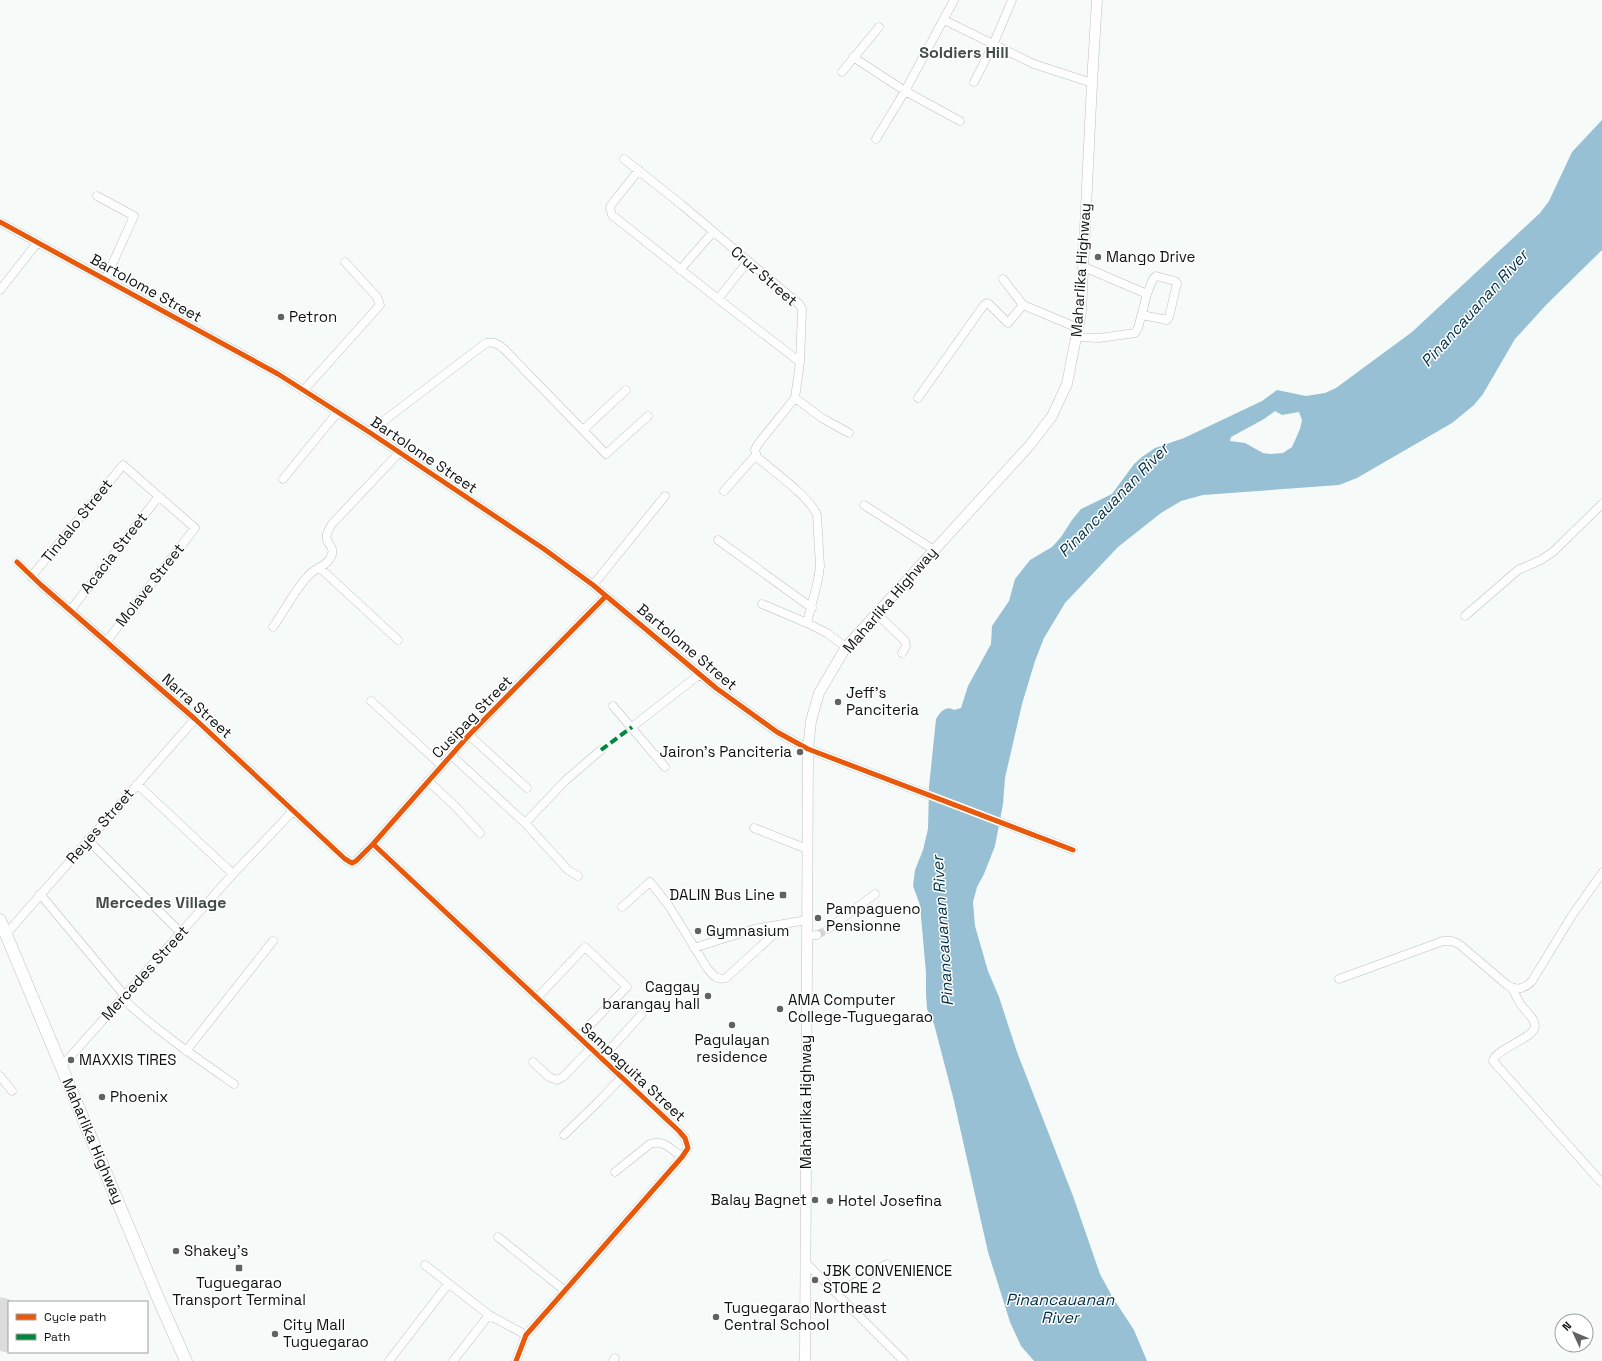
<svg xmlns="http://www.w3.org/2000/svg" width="1602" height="1361" viewBox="0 0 1602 1361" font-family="'Space Grotesk',sans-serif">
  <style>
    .water { fill: #98c0d4; fill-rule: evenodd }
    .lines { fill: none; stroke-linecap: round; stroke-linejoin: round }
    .runway { stroke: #dadddc; stroke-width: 49 }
    .minor-tunnel { stroke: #d3d8d6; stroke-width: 8; stroke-dasharray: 8 4; stroke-linecap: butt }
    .minor-casing { stroke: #bcc1bf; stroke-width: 9 }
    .major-casing { stroke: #bcc1bf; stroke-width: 11 }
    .highway-casing { stroke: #bcc1bf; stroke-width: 13 }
    .minor { stroke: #fefefe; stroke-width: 8 }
    .major { stroke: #fefefe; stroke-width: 10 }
    .highway { stroke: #fefefe; stroke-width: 12 }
    .quiet { stroke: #00873e; stroke-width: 4; stroke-dasharray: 8 4; stroke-linecap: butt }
    .cycleway-casing { stroke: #fff; stroke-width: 8 }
    .cycleway { stroke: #e8590c; stroke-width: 5 }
    .poi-dot { fill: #5f6462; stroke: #fff; stroke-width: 1.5 }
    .labels { text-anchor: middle; stroke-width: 3; stroke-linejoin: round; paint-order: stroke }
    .poi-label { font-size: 15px; fill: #0e1211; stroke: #fff; text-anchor: start }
    .street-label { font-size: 15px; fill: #0e1211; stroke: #fff }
    .neighbourhood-label { font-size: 16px; font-weight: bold; fill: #424b48; stroke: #fff }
    .water-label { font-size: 16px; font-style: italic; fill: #003045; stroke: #fff }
  </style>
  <rect width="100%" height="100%" fill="#f6fbf9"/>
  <path class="water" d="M1602,120V250L1546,305L1515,339L1483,394L1474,405L1452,423L1357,478L1339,485L1203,495L1181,501L1161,513L1118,547L1065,603L1044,638L1035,661L1022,704L1005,778L1003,804L995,846L984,874L977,887L973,902L975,926L988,971L999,997L1017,1052L1073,1196L1100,1274L1113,1298L1134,1330L1147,1361H1034L1021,1346L1010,1322L988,1252L953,1097L934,1024L927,1009L926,994V973L920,905L913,886L915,870L923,850L928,829L929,787L936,719C940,712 946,705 954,710L961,708L968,686L991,644L992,626L1009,601L1015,579L1030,560L1052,547L1061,537L1072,520L1081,509L1112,494L1134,464L1142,457L1155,448L1184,438L1262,401L1277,390L1306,396L1325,393L1336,388L1412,332L1540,213L1549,201L1572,152ZM1275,411L1282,415L1299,412L1302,420L1300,429L1292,447L1283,453L1270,454L1263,453L1245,443L1230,441L1231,437L1264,419Z"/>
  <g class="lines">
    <path class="runway" d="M0,1322L9,1328"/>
    <path class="minor-tunnel" d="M817,935L828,929"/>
    <defs>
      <path id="minor" d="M944,20L1034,64L1092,83
        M853,57L905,91L960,121
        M842,72L879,27
        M974,82L993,45L1012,0
        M876,139L905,91L954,0
        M624,159L682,205L799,304L802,309L800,362L795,398L758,444L755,450L757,457C774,472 809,496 817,515L820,566L818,580L807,623L827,633L846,647
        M639,170L611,205L610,208L612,215L718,299L800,362
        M97,196L134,216L105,280
        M0,222L278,374L369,432L544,549L593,585L716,688L777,732L808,749L1073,850
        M680,270L713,232
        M1003,279L1023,305L1078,328
        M0,290L38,242
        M718,299L748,261
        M1142,315L1167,320L1169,317L1177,283L1175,281L1156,276L1153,279L1147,294
        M1077,337L1099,338L1135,333L1138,328L1147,294L1084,267
        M303,391L380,305L377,297L345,262
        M795,398L822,418L849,433
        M918,398L984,305L987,303L989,304L1008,323L1023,305
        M583,430L626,390
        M369,432L486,343C494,341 498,344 504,349L606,454L648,416
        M283,479L337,413
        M724,491L756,455
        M864,505L934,550
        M718,540L812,608
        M17,562L41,585L195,719L345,859L352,863L356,861L373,844L469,735L606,596
        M320,568L398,640
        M31,577L123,465L195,528L106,642
        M593,585L665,496
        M762,604L807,623
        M70,611L159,496
        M876,613L905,641L906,646L902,653
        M1465,616L1518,570L1541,560L1554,551L1602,504
        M273,627C285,610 294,591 308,576C315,567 328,567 332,554C336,543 318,545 332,524L399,453
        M371,701L442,766
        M613,706L665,767
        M632,727L700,674
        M469,735L527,788
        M451,755L525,823L568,870L578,876
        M428,781L455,806L480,833
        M137,784L233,874
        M525,823L566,780L601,750
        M754,828L807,849
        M88,840L181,933
        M373,844L679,1131L685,1138L688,1148L682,1157L526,1335L516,1361
        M40,894L125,996
        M622,907L650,882L651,883L669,906L707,968C713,975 717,981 726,978L784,925
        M828,929L875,894
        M6,934L195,719
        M808,936L817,935
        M694,948L754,929L807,920
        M1339,979L1443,941H1452L1459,944L1507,985C1517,991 1524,989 1532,981L1571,917L1602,873
        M1512,988C1515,994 1518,1000 1521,1005C1525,1011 1535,1018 1535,1026C1535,1038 1495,1049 1493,1061L1602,1183
        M122,998C157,1031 195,1057 234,1084
        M536,999L585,947L627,987L578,1037
        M186,1051L273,941
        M601,1059L641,1015
        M533,1062L549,1077L557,1080L563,1077L590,1049
        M61,1067L233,874L294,810
        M0,1076L12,1091
        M564,1135L598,1102L621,1078
        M615,1172L650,1144C663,1139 672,1150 682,1157
        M498,1237L564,1290
        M805,1262L904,1361
        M425,1265L489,1315L526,1335
        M837,1293L887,1264
        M389,1361L448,1284
        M453,1361L489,1315
        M613,1361L615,1358"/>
      <path id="major" d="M805,1361L808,749L811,721L819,693L846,647L1030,445L1052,416L1067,384L1081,312L1092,83L1097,0"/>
      <path id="highway" d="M0,920L158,1298L186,1361"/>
    </defs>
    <use href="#minor" class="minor-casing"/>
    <use href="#major" class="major-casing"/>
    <use href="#highway" class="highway-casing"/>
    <use href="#minor" class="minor"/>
    <use href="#major" class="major"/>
    <use href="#highway" class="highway"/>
    <path class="quiet" d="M601,750L632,727"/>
    <defs>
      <path id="cycleway" d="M0,222L278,374L369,432L544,549L593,585L716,688L777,732L808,749L1073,850
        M17,562L41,585L195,719L345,859L352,863L356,861L373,844L469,735L606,596
        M373,844L679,1131L685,1138L688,1148L682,1157L526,1335L516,1361"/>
    </defs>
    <use href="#cycleway" class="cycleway-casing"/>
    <use href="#cycleway" class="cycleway"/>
  </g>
  <g class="poi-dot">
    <circle cx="1098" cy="257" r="4"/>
    <circle cx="281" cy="317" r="4"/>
    <circle cx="838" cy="702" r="4"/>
    <circle cx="800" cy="752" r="4"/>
    <rect x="779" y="891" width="8" height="8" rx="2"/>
    <circle cx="818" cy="918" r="4"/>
    <circle cx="698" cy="931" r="4"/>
    <circle cx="708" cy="996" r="4"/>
    <circle cx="780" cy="1009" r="4"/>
    <circle cx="732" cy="1025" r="4"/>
    <circle cx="71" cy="1060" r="4"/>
    <circle cx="102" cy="1097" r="4"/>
    <circle cx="815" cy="1200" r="4"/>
    <circle cx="830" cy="1201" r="4"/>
    <circle cx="176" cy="1251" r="4"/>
    <rect x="235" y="1264" width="8" height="8" rx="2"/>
    <circle cx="815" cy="1280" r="4"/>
    <circle cx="716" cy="1317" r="4"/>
    <circle cx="275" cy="1334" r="4"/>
  </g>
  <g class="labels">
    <g class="poi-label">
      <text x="1106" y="262">Mango Drive</text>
      <text x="289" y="322">Petron</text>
      <text x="846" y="698">Jeff's<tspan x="846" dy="17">Panciteria</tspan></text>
      <text x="792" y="757" text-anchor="end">Jairon's Panciteria</text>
      <text x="775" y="900" text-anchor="end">DALIN Bus Line</text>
      <text x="826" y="914">Pampagueno<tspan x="826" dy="17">Pensionne</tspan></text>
      <text x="706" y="936">Gymnasium</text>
      <text x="700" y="992" text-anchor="end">Caggay<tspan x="700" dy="17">barangay hall</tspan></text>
      <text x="788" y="1005">AMA Computer<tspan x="788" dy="17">College-Tuguegarao</tspan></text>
      <text x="732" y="1045" text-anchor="middle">Pagulayan<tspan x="732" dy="17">residence</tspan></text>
      <text x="79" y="1065">MAXXIS TIRES</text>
      <text x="110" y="1102">Phoenix</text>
      <text x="807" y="1205" text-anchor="end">Balay Bagnet</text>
      <text x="838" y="1206">Hotel Josefina</text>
      <text x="184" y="1256">Shakey's</text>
      <text x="823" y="1276">JBK CONVENIENCE<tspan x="823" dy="17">STORE 2</tspan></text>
      <text x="239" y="1288" text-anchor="middle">Tuguegarao<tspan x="239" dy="17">Transport Terminal</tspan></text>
      <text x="724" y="1313">Tuguegarao Northeast<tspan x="724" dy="17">Central School</tspan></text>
      <text x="283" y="1330">City Mall<tspan x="283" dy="17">Tuguegarao</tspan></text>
    </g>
    <g class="street-label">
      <text transform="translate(1081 270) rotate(-86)" y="5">Maharlika Highway</text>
      <text transform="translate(764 276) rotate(41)" y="5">Cruz Street</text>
      <text transform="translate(146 288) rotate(29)" y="5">Bartolome Street</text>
      <text transform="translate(424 455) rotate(34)" y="5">Bartolome Street</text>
      <text transform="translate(77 521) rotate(-51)" y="5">Tindalo Street</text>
      <text transform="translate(114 553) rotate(-52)" y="5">Acacia Street</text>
      <text transform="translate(150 585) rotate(-52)" y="5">Molave Street</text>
      <text transform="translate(890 600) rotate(-49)" y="5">Maharlika Highway</text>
      <text transform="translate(687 647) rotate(40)" y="5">Bartolome Street</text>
      <text transform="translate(197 706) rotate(42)" y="5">Narra Street</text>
      <text transform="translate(472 717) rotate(-46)" y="5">Cusipag Street</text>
      <text transform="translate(100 826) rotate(-49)" y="5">Reyes Street</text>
      <text transform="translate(145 973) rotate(-48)" y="5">Mercedes Street</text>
      <text transform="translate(633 1072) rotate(43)" y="5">Sampaguita Street</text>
      <text transform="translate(806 1102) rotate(-90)" y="5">Maharlika Highway</text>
      <text transform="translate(93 1141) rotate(67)" y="5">Maharlika Highway</text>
    </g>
    <g class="neighbourhood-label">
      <text x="964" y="58">Soldiers Hill</text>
      <text x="161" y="908">Mercedes Village</text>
    </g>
    <g class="water-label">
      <text transform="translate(1474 308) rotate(-48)" y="6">Pinancauanan River</text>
      <text transform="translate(1113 500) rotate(-46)" y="6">Pinancauanan River</text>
      <text transform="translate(942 931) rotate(-94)" y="6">Pinancauanan River</text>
      <text x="1060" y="1305">Pinancauanan<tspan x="1060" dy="18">River</tspan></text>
    </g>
  </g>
  <rect x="8" y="1301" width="140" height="52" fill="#ffffff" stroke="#9fa0a0"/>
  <rect x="16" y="1314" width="20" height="6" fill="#e8590c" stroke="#9fa0a0"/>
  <text x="44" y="1321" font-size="12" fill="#0e1211">Cycle path</text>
  <rect x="16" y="1334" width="20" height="6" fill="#00873e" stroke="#9fa0a0"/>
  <text x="44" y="1341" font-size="12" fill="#0e1211">Path</text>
  <g transform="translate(1574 1333) rotate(314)"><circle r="19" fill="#ffffff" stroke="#9fa0a0"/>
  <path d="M0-3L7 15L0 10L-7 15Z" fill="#5f6462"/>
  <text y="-6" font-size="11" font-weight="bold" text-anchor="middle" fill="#0e1211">N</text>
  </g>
</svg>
